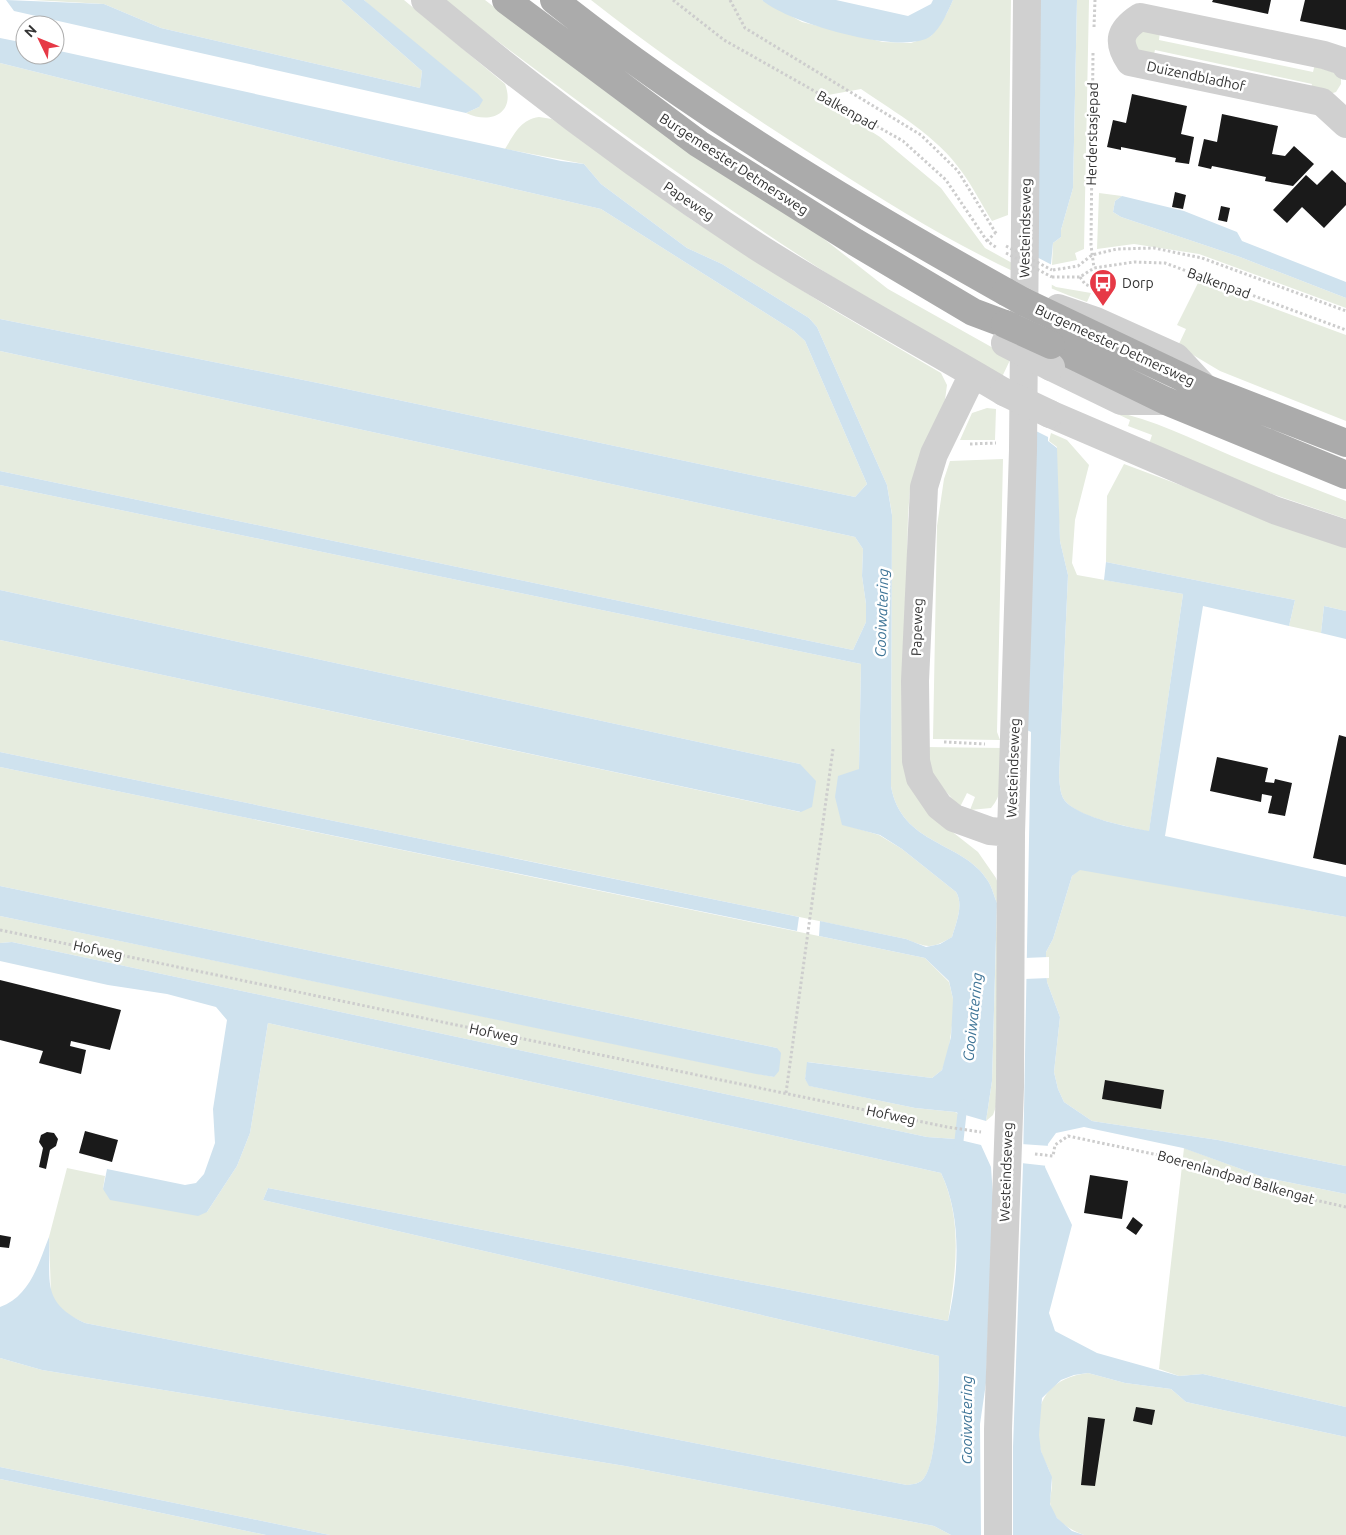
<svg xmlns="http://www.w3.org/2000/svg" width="1346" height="1535" viewBox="0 0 1346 1535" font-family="Ubuntu,sans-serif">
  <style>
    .green { fill: #e6ecdf }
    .water { fill: #cfe2ee }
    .pier { fill: #fff }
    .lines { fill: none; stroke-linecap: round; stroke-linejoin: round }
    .stream { stroke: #cfe2ee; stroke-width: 9 }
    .building { fill: #1a1a1a }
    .path { stroke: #cdcdcd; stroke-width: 3; stroke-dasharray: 2.5 2.5; stroke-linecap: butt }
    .minor { stroke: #d0d0d0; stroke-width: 28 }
    .major { stroke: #ababab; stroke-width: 28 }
    .path-bridge { stroke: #cdcdcd; stroke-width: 3; stroke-dasharray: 2.5 2.5; stroke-linecap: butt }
    .minor-bridge { stroke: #d0d0d0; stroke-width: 28 }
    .major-bridge { stroke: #ababab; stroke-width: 28 }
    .labels { text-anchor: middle; stroke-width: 5; stroke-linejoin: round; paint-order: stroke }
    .street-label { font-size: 14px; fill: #333; stroke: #fff }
    .poi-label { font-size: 14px; fill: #333; stroke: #fff; text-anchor: start }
    .water-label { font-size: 15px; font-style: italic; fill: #3f7597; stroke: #fff }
  </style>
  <rect width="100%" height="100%" fill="#fff"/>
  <path class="green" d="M33,0H341L422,71L420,88L161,28L104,4Z
    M364,0H404L505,84C516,113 491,125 466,113L479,107Z
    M443,0H485L633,112L810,228L888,289L1011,358L1002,377C948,345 892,314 839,281C702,194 572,98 443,0Z
    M591,0H762L802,22L883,42L911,43L931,36L947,13L953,0H1011L1008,215L992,221C982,205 973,187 962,172C937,136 896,113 861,89L817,97L880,137L941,188L985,248L1056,287L1091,293L1087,302C995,269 912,219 830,166C748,114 667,60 591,0Z
    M1077,0H1089L1084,249L1075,253L1077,260L1052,265L1053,243L1061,237V230L1073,188Z
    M1132,31H1160L1159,40L1313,72L1315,64L1341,76V84L1336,92L1327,95L1310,91L1312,84L1155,50L1153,58L1135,55Z
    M0,63L390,160L601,209L794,331L805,341L867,484L855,497L323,384L0,319Z
    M539,117L552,119L692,220L830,308L941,373L947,385L945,400L910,489L908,516L903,747L911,786L931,815L978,852L996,878L1002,895L1000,1095L993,1115L986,1121L992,1081L997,903C994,896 992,887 988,881C964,841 901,846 891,786L892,514L887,485L817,327L809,318L722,264L687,248L601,184L584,164L505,149C515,133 520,120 539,117Z
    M1099,193L1122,196L1115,201L1113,212L1121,217L1240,257L1346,298V308L1199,254L1134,244L1097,249Z
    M1199,281L1346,335V421L1220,371L1178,346L1186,329L1177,325Z
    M0,351L855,537L863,549L862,576L866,604V622L853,650L0,471Z
    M987,408L996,409L995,440H960L972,413Z
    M1111,411C1153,419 1192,439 1232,456C1270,472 1308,486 1346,501V519L1246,485L1149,444L1152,435L1128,426L1130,420Z
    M1051,433L1067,440L1089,465L1075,520L1072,563L1077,575L1183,594L1149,832C1127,825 1084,820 1067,803C1060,797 1060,786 1059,777L1068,575L1060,541L1056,461L1057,447L1049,441Z
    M1003,459L997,732L1000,740L933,739L937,526L944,479L950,461Z
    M1124,464L1346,547V611L1324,606L1321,633L1289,626L1295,600L1106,562L1107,496Z
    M0,485L861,664L859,769L842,824L879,835L902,849L956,892C964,905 956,923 952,937C932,949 927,948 906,939L0,752V640L800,812V764L0,590Z
    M925,747L1003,748C1002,768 1005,793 991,808L970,810L975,797L967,793L960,807L934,779Z
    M0,767L925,958L949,982L953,999V1018L948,1055L942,1070L932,1078L808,1062L805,1079L810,1086L915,1108L955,1112L960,1115L956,1139L927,1137L12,942L0,943V916L774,1077L777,1048L0,886Z
    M1080,869L1346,917V1166L1218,1140L1092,1121L1064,1102L1058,1089L1054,1072L1060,1017L1047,982L1046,962V952L1053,939L1072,876Z
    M268,1023L941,1173C963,1220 956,1271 948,1321L268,1188L263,1200L939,1356C939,1379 938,1463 924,1478C920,1484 913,1484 907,1485L85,1323L68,1315L57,1305L51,1294L49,1237L67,1168L105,1176L103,1189L207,1212L237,1166L250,1133Z
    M1184,1148L1263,1177L1346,1194V1407L1203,1374L1179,1376L1159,1369Z
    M0,1358L42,1370L625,1466L934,1526L951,1535H330L0,1467Z
    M1088,1373L1125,1383L1171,1389L1186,1402L1346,1437V1535H1084C1070,1530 1051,1519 1050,1502C1050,1494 1054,1484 1051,1476C1049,1467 1043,1460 1041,1451C1030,1410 1044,1378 1088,1373Z
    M0,1479L266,1535H0Z"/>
  <path class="water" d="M6,0L104,4L161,28L420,88L422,71L341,0H364L478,94L483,100L479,107L466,113L14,11Z
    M762,0H836L908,16L931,4L933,0H953C948,11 941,28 931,36C903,57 786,22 762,0Z
    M1040,0H1077L1073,188L1061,230V237L1053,243L1051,264L1048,441L1057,448L1060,541L1068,575L1059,777C1060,786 1060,797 1067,803C1083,818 1128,827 1149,831L1183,594L1104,580L1106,562L1295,600L1289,626L1203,606L1165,836L1346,877V917L1080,870L1072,876L1053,939L1046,952V962L1047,982L1060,1017L1054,1072L1058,1089L1064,1102L1092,1121L1218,1140L1346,1166V1194L1263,1177L1183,1148L1084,1127L1056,1133L1048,1144L1045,1167L1072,1225L1049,1313L1055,1331L1097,1353L1179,1376L1203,1374L1346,1407V1437L1186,1402L1171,1389L1125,1383L1088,1373L1074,1375L1061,1380L1042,1398L1039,1435L1041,1451L1052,1477L1050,1504L1057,1518L1072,1531L1084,1535H1013V1447L1023,1165L1031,732L1027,730Z
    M0,38L25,43V55H55V50L561,161L584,164L601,184L687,248L722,264L809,318L817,327L887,485L892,515L891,786C901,846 964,841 988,881C992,887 994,896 997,903L992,1081L986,1121L955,1112L915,1108L809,1086L805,1079L807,1062L932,1078L942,1070L951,1037L953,999L949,981L925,958L819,936L820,921L906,939L926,947L940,944L952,937C956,923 964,905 956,892L902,849L880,835L842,825L835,797L838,776L859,769L861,664L0,485V471L853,650L866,622V604L862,576L863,549L855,537L0,351V319L323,384L855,497L867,484L805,341L794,331L601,209L390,160L0,63Z
    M1122,196L1184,211L1237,232L1242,241L1346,282V298L1240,257L1121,217L1113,212L1115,201Z
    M0,590L800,764L816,781L812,807L801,812L0,640Z
    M1324,606L1346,611V639L1321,633Z
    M0,752L799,917L797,931L0,767Z
    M0,886L777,1048L781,1053L779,1071L774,1077L756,1074L0,916Z
    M12,942L927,1137L956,1139L981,1145L991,1167L993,1196L986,1383L980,1424L981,1535H951L934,1526L625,1466L42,1370L0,1358V1307C30,1296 38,1265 49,1237C51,1281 40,1302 85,1323L907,1485C913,1484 920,1484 924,1478C938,1462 939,1379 939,1356L263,1200L268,1188L948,1321C959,1275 962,1216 941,1173L268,1023L250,1133L237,1166L207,1212L198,1216L110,1200L103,1189L107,1169L185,1185L196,1183L204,1174L215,1143L213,1109L227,1020L216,1007L167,994L108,985L0,961V943Z
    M0,1467L330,1535H266L0,1479Z"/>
  <path class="pier" d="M1029,253L1052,265L1050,438L1030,428Z
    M1049,957V978L1024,979V958Z
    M1021,1144L1050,1146L1048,1166L1021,1163Z"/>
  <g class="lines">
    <path class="stream" d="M958,1150L963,1104"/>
  </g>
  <path class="building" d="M1213,0H1271L1268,14L1212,2Z
    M1305,0H1346V30L1300,21Z
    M1132,94L1187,106L1181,134L1194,137L1189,164L1175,162L1176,158L1121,147V150L1107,147L1113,120L1126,123Z
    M1222,114L1278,126L1272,154L1285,156L1294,146L1314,164L1293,186L1265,181L1266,177L1212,166L1211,169L1198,166L1204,139L1217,142Z
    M1332,170L1346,183V205L1324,228L1302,207L1287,223L1273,210L1306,175L1317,185Z
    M1175,192L1186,195L1183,209L1172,207Z
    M1221,206L1230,208L1227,222L1218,220Z
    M1339,735L1346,737V865L1313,858Z
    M1217,757L1268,768L1265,782L1274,783L1275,779L1292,783L1285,816L1268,813L1272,796L1262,794L1261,802L1210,791Z
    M0,980L121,1010L110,1050L71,1041L70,1046L86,1050L81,1074L39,1063L43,1051L0,1040Z
    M1105,1080L1164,1090L1161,1109L1102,1099Z
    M85,1131L118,1140L112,1162L79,1153Z
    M47,1132L54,1133L58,1139L56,1146L50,1150L46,1169L39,1167L43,1148L39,1142L41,1135Z
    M1090,1175L1128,1181L1122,1219L1084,1213Z
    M1133,1217L1143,1225L1136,1235L1126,1228Z
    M0,1235L11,1237L9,1248L0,1247Z
    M1136,1407L1155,1410L1152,1425L1133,1421Z
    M1088,1417L1105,1419L1095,1486L1081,1485Z"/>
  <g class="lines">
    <path class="path" d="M673,0L724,40L903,141L946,180L987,241L997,248
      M730,0L745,28L921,135L958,171L997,235
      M1094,27L1095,0
      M1093,53L1091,245L1094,268
      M987,241L995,233
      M1053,270L1078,266L1092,255L1117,249L1154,248L1202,258L1346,311
      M1052,277H1080L1094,268L1134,262L1165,263L1346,330
      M1080,277L1085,284L1092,287
      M970,444L996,443
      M944,742L985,744
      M0,930L947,1127L981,1132
      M786,1093L833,749
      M1035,1154L1053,1156L1055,1145L1068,1136L1182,1160L1284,1193L1346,1207"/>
    <path class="minor" d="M425,0C530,88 641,171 756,246C837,298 922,343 1004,392
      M1346,66L1345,62L1324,55L1140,17C1120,30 1116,41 1130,62L1322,102L1346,124
      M1058,308L1096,321L1176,357L1204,387
      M1051,367L1121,401H1166
      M973,374L934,454L924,487L915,681L916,761L920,778L939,806L954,818L990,831L1011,833
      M1050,414L1274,510L1346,534
      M998,1535V1429L1010,1087L1011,833L1023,450L1027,0"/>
    <path class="major" d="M506,0L699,144L855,242L973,312L1005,324
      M554,0C695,112 849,204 1006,292
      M1024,302L1205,388L1346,443
      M1051,345L1166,401L1346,475"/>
    <path class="path-bridge" d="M1006,246L1052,270
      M1006,253L1052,277"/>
    <path class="minor-bridge" d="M1005,343L1051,367
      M1004,392L1050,414"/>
    <path class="major-bridge" d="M1006,292L1024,302
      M1005,324L1051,345"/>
  </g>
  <defs>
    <symbol id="bus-pin" viewBox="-11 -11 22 30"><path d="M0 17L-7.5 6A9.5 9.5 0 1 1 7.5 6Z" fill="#e63946" stroke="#fff"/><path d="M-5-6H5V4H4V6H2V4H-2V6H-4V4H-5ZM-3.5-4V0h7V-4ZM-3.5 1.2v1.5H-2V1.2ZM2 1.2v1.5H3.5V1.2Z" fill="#fff"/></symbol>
  </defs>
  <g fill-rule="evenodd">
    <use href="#bus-pin" x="1087" y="267" width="32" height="43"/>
  </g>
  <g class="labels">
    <g class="street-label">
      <text transform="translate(1196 76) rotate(12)" y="5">Duizendbladhof</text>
      <text transform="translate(847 110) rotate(29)" y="5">Balkenpad</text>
      <text transform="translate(1092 134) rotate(-89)" y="5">Herderstasjepad</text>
      <text transform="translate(734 164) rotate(33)" y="5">Burgemeester Detmersweg</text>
      <text transform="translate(689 201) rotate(34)" y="5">Papeweg</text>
      <text transform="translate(1025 228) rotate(-89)" y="5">Westeindseweg</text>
      <text transform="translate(1219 283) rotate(20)" y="5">Balkenpad</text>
      <text transform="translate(1115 345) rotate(25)" y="5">Burgemeester Detmersweg</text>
      <text transform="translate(917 627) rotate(-88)" y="5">Papeweg</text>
      <text transform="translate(1013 768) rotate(-88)" y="5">Westeindseweg</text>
      <text transform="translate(98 950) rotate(12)" y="5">Hofweg</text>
      <text transform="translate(494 1033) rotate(12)" y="5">Hofweg</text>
      <text transform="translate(891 1115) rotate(12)" y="5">Hofweg</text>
      <text transform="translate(1006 1172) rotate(-88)" y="5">Westeindseweg</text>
      <text transform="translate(1236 1177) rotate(16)" y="5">Boerenlandpad Balkengat</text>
    </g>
    <g class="poi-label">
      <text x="1122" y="288">Dorp</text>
    </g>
    <g class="water-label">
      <text transform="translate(882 613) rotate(-88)" y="5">Gooiwatering</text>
      <text transform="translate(973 1017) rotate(-84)" y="5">Gooiwatering</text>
      <text transform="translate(967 1420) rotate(-90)" y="5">Gooiwatering</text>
    </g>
  </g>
  <g transform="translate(40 40) rotate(313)"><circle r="24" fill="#ffffff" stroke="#adadad"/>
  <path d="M0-4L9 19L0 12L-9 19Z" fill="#e63946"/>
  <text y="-8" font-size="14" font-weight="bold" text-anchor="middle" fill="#333333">N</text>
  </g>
</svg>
